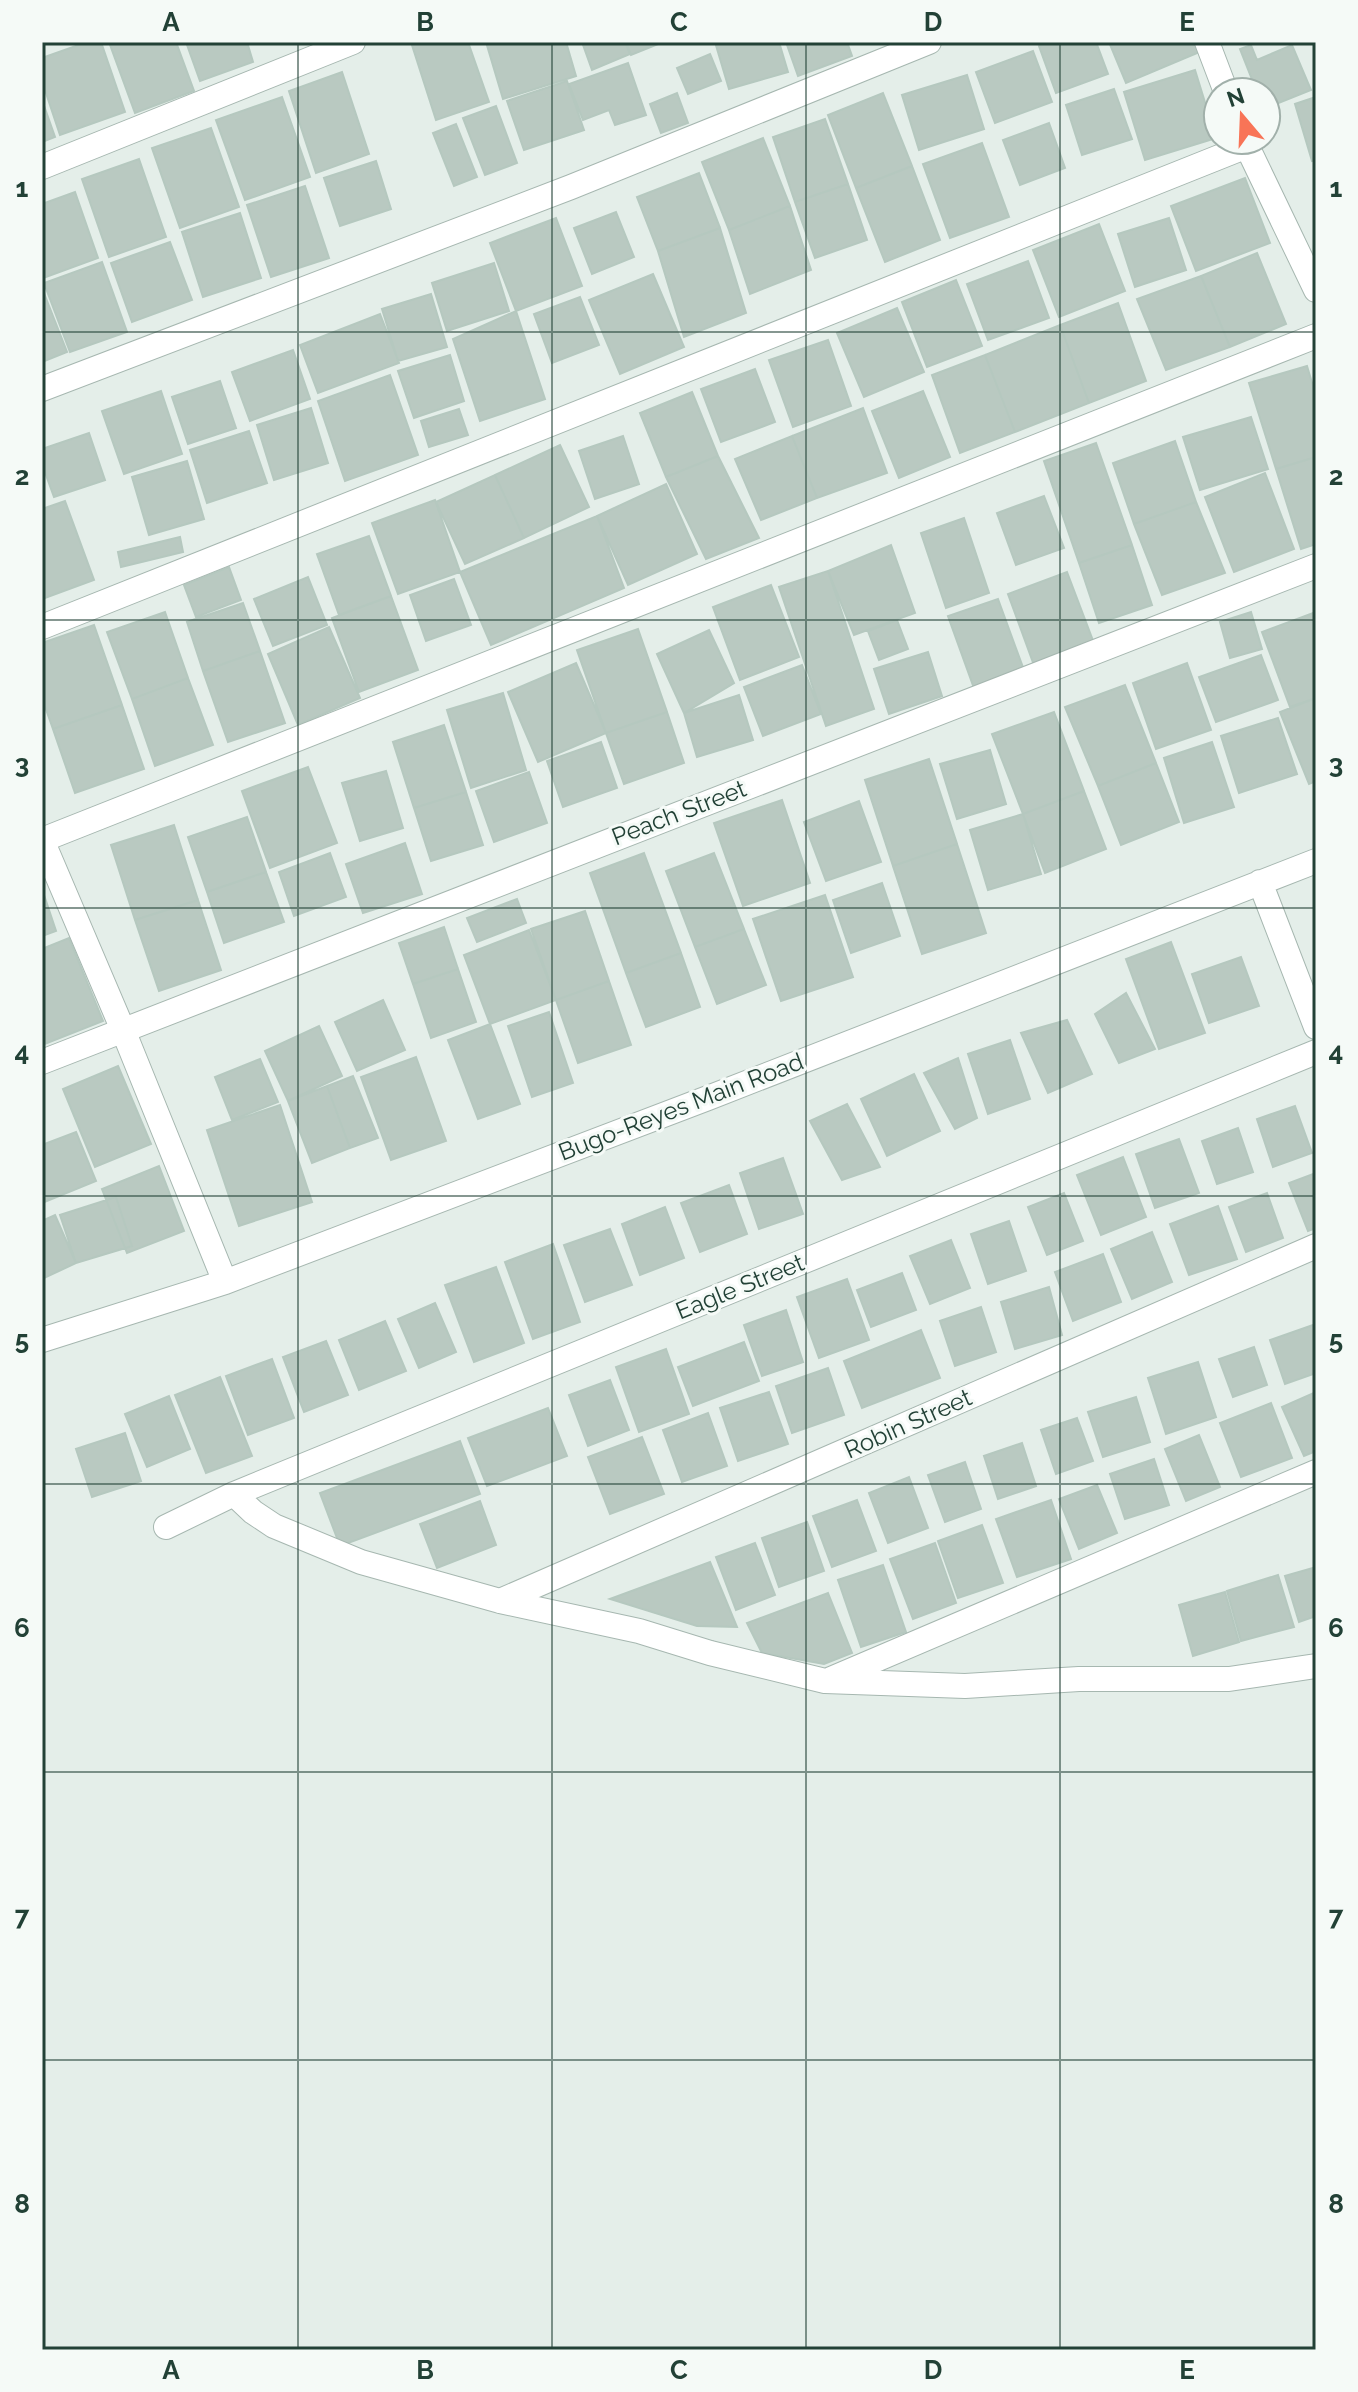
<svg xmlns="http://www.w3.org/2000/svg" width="1358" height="2392" viewBox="0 0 1358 2392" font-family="Raleway,sans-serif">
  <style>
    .building { fill: #b9c9c1; stroke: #b5c8bf; stroke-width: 2 }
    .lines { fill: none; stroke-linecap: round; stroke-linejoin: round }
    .minor-casing { stroke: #a6b7b0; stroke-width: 26 }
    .minor { stroke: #fff; stroke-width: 24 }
    .grid { fill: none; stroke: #224136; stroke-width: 2; stroke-opacity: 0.55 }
    .labels { text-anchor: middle; stroke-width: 6; stroke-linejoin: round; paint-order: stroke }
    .street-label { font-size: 24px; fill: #224136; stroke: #f5faf7 }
    .neatline { fill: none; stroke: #224136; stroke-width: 3 }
    .grid-label { font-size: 26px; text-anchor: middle; font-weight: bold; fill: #224136 }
  </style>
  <rect width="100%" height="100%" fill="#e4eee9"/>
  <path class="building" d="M87,42H101L125,112L60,135L42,81V58Z
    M109,42H176L194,91L135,113Z
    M186,42H247L253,62L200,81Z
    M411,42H468L489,102L436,120Z
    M486,42H566L576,76L503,99Z
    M582,42H625L630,54L592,70Z
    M626,42H663L631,55Z
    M715,42H779L788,72L729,89Z
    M786,42H847L852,56L798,76Z
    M1050,42H1096L1108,74L1056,93L1039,46Z
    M1109,42H1198L1202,51L1126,83Z
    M1251,45L1257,60L1292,45L1311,90L1266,108V92H1257L1240,49Z
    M1033,51L1052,102L995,123L976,72Z
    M710,54L721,81L688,94L677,68Z
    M628,63L646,115L615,125L609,110L583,120L569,84Z
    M1195,70L1216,138L1145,160L1124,92Z
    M342,72L369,154L316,173L289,91Z
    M967,75L984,129L919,150L902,95Z
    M567,81L584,130L524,150L507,101Z
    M1114,89L1132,139L1082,155L1066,105Z
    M677,93L688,123L661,133L650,104Z
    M883,93L912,166L856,188L828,115Z
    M282,97L310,177L245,200L216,120Z
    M1316,97V160L1312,161L1295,104Z
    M42,100L55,137L42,142Z
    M496,106L517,163L485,175L463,118Z
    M825,119L848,184L795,202L773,137Z
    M1049,123L1065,168L1020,185L1003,140Z
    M456,124L477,177L454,186L433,133Z
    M211,128L239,207L180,228L152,148Z
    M763,138L790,206L729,230L702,162Z
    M982,143L1009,217L950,238L923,164Z
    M139,159L166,237L109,257L82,179Z
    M376,161L391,209L340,226L324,178Z
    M912,166L940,240L885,262L856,188Z
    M699,173L720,228L658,251L637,197Z
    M1245,178L1270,243L1196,271L1171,206Z
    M848,184L867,240L815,258L795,202Z
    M305,186L329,258L271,277L247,205Z
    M75,192L98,258L43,278L42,204Z
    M790,206L811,270L750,294L729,230Z
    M616,212L634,257L592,274L574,228Z
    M240,213L261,278L203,297L182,232Z
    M556,218L582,286L516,311L490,243Z
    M1169,218L1186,270L1135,287L1118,234Z
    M1099,224L1125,291L1059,317L1033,250Z
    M720,228L746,313L684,337L658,251Z
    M170,242L192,300L132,322L111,263Z
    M1257,253L1286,324L1230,347L1201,276Z
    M1028,261L1049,318L988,340L967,284Z
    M102,262L127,332L70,352L44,283Z
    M494,263L509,311L447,331L432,283Z
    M653,274L684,347L620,374L589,300Z
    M1201,276L1230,347L1166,370L1137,299Z
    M956,280L982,346L927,367L902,302Z
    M42,288L67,352L42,362Z
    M431,294L447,347L398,361L382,309Z
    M580,297L599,345L552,363L534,314Z
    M1118,303L1146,381L1089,403L1060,325Z
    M897,308L924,372L864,397L837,333Z
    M516,311L545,399L480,421L453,339Z
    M380,314L399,363L318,393L300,345Z
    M1060,325L1089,403L1015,432L985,355Z
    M828,340L851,406L793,427L769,360Z
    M293,350L310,399L250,421L232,372Z
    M450,355L464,401L414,418L398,371Z
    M985,355L1015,432L960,453L932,375Z
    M1307,366L1316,396V457L1276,469L1249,383Z
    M755,369L775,422L721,442L701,389Z
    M390,375L418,455L345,481L318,401Z
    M220,381L236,428L188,444L172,397Z
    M161,391L182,454L124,474L102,411Z
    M923,391L950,457L899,478L872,411Z
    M692,392L718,456L666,477L640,413Z
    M311,408L328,463L274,480L257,425Z
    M863,408L887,473L817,498L792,436Z
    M459,409L468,435L429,447L421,421Z
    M1251,417L1268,469L1200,490L1183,437Z
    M249,431L267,483L207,503L190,450Z
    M89,433L105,480L54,497L42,464V449Z
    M623,436L639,484L595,499L579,451Z
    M792,436L817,498L761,520L735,459Z
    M1175,441L1196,502L1134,524L1113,463Z
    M1096,443L1132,545L1079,563L1044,461Z
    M560,445L589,507L524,538L495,475Z
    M718,456L759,538L706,559L666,477Z
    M1316,457V544L1301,549L1276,469Z
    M187,461L204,519L149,535L132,477Z
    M1265,473L1294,549L1234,572L1205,497Z
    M495,475L524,538L465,564L436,502Z
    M666,484L697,554L628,585L597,516Z
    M1044,496L1064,548L1016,565L997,513Z
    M435,500L460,572L398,594L372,523Z
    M65,501L94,580L42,599V509Z
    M1196,502L1225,573L1162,595L1134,524Z
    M597,516L624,588L491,645L460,572Z
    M964,518L989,593L946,608L921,533Z
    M369,536L391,596L339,615L317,554Z
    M180,537L183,552L121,567L118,552Z
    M891,545L915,613L854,635L828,571Z
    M1132,545L1152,605L1099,623L1079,563Z
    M229,567L241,600L196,617L184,585Z
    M828,571L874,709L826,726L779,587Z
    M1067,572L1095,646L1035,668L1008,594Z
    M308,577L327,625L273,646L254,599Z
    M454,579L471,625L426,641L410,595Z
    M771,585L799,657L740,680L713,607Z
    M391,596L418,670L359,692L332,618Z
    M998,599L1025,673L975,691L948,616Z
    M243,603L260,651L203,671L187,622Z
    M165,612L188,678L132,699L107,632Z
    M1251,612L1262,649L1230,658L1220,622Z
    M1316,612V698L1290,707L1262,632Z
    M897,620L908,649L879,660L868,631Z
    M94,625L122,705L53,729L42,698V643Z
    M329,627L360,698L298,725L268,654Z
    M638,629L667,712L606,733L577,650Z
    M709,630L734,683L684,713L657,654Z
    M260,651L285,723L228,742L203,671Z
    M928,652L942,696L889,714L874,669Z
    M1261,655L1278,700L1216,722L1199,677Z
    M576,663L606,733L538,762L508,692Z
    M1187,663L1211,730L1156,749L1133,683Z
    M802,665L821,714L763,736L744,687Z
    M188,678L213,745L155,766L132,699Z
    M1125,685L1156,763L1098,786L1065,707Z
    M503,693L526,770L471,788L447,710Z
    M739,695L753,740L697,757L684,713Z
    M1316,698V781L1309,784L1280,712Z
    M122,705L144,769L75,793L53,729Z
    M667,712L684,763L624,784L606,733Z
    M1054,712L1084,791L1023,814L992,734Z
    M1278,718L1297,774L1239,793L1221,736Z
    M444,725L466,792L414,808L393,742Z
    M601,742L617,788L563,807L547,761Z
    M1212,742L1234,807L1184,823L1164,758Z
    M990,750L1006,804L957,819L940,764Z
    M929,759L957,844L893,866L865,780Z
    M1156,763L1179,822L1121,845L1098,786Z
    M308,767L337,843L270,868L242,791Z
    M386,771L403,828L360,841L342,783Z
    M529,772L547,823L494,842L476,791Z
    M1084,791L1106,849L1045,873L1023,814Z
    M466,792L483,845L431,861L414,808Z
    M782,800L810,883L743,906L714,823Z
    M859,801L881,862L826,881L804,822Z
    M1023,814L1041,874L988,890L970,830Z
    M247,817L266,872L207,892L188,837Z
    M174,825L198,900L135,920L111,845Z
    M405,843L422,894L363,913L346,864Z
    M957,844L986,933L922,954L893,866Z
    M330,853L346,897L294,916L279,872Z
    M644,853L681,953L626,973L590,873Z
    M714,853L744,929L695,947L666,871Z
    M266,872L284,922L224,943L207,892Z
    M882,883L900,936L851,953L833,900Z
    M42,889L56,931L42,936Z
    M825,895L853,977L781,1001L753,919Z
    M517,899L526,923L477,942L467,918Z
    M198,900L221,970L159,991L135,920Z
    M585,911L609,981L556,1000L531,929Z
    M444,927L458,969L413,984L399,943Z
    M744,929L766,985L717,1004L695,947Z
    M529,930L556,1000L490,1024L464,955Z
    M69,938L103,1021L42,1045V949Z
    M1171,942L1205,1033L1159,1049L1126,959Z
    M681,953L700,1007L646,1027L626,973Z
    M1241,957L1259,1006L1209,1023L1192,974Z
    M458,969L476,1022L431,1038L413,984Z
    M609,981L631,1045L578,1063L556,1000Z
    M1126,993L1155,1049L1119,1063L1095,1014Z
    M383,1000L405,1050L357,1071L335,1022Z
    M549,1012L573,1083L532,1097L508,1026Z
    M1067,1020L1092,1074L1048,1093L1021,1033Z
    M490,1024L520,1104L478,1119L448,1040Z
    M319,1026L342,1076L288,1101L265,1051Z
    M1010,1040L1030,1099L988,1114L968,1054Z
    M416,1057L446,1141L391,1160L361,1077Z
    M958,1058L977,1118L955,1129L924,1073Z
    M260,1059L278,1102L232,1120L215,1077Z
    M118,1066L151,1144L95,1167L63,1089Z
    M914,1074L940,1131L887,1156L861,1099Z
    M353,1076L378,1138L350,1148L327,1086Z
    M327,1086L350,1148L312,1163L288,1101Z
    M847,1104L880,1167L842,1180L810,1121Z
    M280,1105L312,1202L239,1226L207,1130Z
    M1295,1106L1312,1153L1273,1167L1257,1119Z
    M1238,1128L1253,1172L1217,1184L1202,1141Z
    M76,1132L96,1181L42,1203V1145Z
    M1179,1139L1199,1193L1155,1208L1136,1154Z
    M1123,1157L1146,1217L1101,1235L1077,1175Z
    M783,1158L803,1214L759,1229L740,1173Z
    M159,1166L184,1231L127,1253L102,1189Z
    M1316,1173V1228L1308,1231L1289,1183Z
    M729,1185L747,1234L700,1252L681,1203Z
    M1064,1193L1083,1241L1047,1255L1028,1207Z
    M1267,1193L1283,1238L1246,1252L1229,1207Z
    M116,1197L132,1246L76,1263L60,1215Z
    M1218,1206L1237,1259L1189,1275L1170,1224Z
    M665,1207L684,1258L640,1275L622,1224Z
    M55,1215L76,1263L42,1279V1221Z
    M1009,1221L1026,1271L988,1284L971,1234Z
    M610,1229L632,1285L585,1302L564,1245Z
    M1152,1232L1172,1282L1132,1299L1111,1249Z
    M951,1240L970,1288L930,1304L910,1256Z
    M553,1244L580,1322L533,1339L505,1262Z
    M1103,1254L1121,1302L1073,1321L1055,1272Z
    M496,1267L524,1343L474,1362L445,1285Z
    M902,1273L916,1310L871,1327L857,1290Z
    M847,1279L869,1340L819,1358L797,1297Z
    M1049,1287L1062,1335L1015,1349L1001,1302Z
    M435,1303L456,1352L419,1368L398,1319Z
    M981,1307L996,1352L955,1366L940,1321Z
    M786,1310L803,1362L762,1376L744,1325Z
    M385,1321L406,1371L359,1390L339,1340Z
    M1316,1324V1373L1285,1384L1270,1340Z
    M921,1330L940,1378L862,1408L844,1361Z
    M326,1341L348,1395L304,1412L283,1357Z
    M744,1342L759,1381L693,1406L678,1367Z
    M1254,1347L1267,1385L1233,1397L1219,1359Z
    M666,1349L689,1414L639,1432L616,1367Z
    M272,1359L294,1418L248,1435L226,1376Z
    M1198,1362L1216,1417L1166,1434L1148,1378Z
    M828,1368L844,1415L792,1433L776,1386Z
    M220,1377L252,1456L206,1473L175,1395Z
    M610,1380L629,1430L588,1446L569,1395Z
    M769,1392L788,1444L738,1461L720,1408Z
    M1316,1392V1451L1304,1456L1282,1407Z
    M169,1396L190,1449L147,1467L125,1414Z
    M1136,1397L1150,1442L1103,1457L1088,1412Z
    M1271,1403L1292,1458L1241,1477L1220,1423Z
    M548,1408L567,1456L487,1486L468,1438Z
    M708,1413L727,1466L682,1482L663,1430Z
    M1077,1418L1093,1461L1056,1474L1041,1430Z
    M125,1433L141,1481L92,1497L76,1449Z
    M1199,1435L1220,1487L1186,1501L1165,1449Z
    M642,1437L664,1494L610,1514L588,1457Z
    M460,1441L480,1494L340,1546L320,1493Z
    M1022,1443L1036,1486L998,1499L984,1456Z
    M1154,1459L1169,1505L1125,1519L1110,1474Z
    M965,1462L981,1509L945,1522L928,1475Z
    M909,1477L928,1528L888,1543L869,1493Z
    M1097,1485L1117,1533L1079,1549L1059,1499Z
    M857,1500L876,1551L832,1567L813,1516Z
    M1051,1500L1071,1559L1017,1577L996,1519Z
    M480,1501L496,1545L437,1568L420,1524Z
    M807,1522L824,1571L779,1587L762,1538Z
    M982,1525L1003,1583L958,1598L938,1541Z
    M755,1543L775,1595L736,1610L716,1557Z
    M935,1543L956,1603L913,1619L890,1559Z
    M710,1562L737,1627L697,1626L610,1599Z
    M883,1565L906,1632L861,1647L838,1580Z
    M1316,1567V1616L1299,1622L1285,1576Z
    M1278,1575L1294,1627L1241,1641L1227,1591Z
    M1225,1592L1239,1642L1193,1656L1179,1605Z
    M828,1593L852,1653L824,1664L762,1653L747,1623Z"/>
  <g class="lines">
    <defs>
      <path id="minor" d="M1207,42L1226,92
        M1244,140L1316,290
        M42,167L353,42
        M42,389L571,187L929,42
        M42,627L1247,146
        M42,840L1316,336
        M42,840L123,1030L225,1282
        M1260,882L1316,1027
        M42,1062L1316,566
        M42,1340L225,1282L708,1098L1316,861
        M234,1494L253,1512L274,1526L361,1562L500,1601L639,1631L710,1653L825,1681L965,1686L1079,1679H1229L1316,1666
        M166,1527L234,1494L1316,1052
        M500,1601L1316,1246
        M831,1679L1316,1472"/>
    </defs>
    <use href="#minor" class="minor-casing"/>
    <use href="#minor" class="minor"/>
  </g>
  <path class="grid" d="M298,42V2350M552,42V2350M806,42V2350M1060,42V2350M42,332H1316M42,620H1316M42,908H1316M42,1196H1316M42,1484H1316M42,1772H1316M42,2060H1316"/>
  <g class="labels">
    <g class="street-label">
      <text transform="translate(679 813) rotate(-21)" y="8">Peach Street</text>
      <text transform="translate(681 1107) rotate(-21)" y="8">Bugo-Reyes Main Road</text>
      <text transform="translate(740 1287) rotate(-22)" y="8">Eagle Street</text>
      <text transform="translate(908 1424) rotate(-24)" y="8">Robin Street</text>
    </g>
  </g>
  <rect width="1358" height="2392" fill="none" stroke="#f5faf7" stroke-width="88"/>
  <g transform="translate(1242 116) rotate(341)"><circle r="38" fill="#f5faf7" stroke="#a1b0aa" stroke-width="2"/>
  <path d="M0-6L14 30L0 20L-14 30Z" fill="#f87457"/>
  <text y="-12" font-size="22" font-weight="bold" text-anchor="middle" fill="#224136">N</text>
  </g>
  <rect x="44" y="44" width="1270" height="2304" class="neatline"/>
  <g class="grid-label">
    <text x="171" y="31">A</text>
    <text x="425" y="31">B</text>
    <text x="679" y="31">C</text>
    <text x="933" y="31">D</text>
    <text x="1187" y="31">E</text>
    <text x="22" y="197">1</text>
    <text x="1336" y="197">1</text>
    <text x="22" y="485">2</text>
    <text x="1336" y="485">2</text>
    <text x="22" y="773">3</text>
    <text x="1336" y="773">3</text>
    <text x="22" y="1061">4</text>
    <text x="1336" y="1061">4</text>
    <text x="22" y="1349">5</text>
    <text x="1336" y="1349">5</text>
    <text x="22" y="1637">6</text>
    <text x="1336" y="1637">6</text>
    <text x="22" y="1925">7</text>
    <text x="1336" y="1925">7</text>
    <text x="22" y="2213">8</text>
    <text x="1336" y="2213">8</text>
    <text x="171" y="2379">A</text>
    <text x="425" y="2379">B</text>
    <text x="679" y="2379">C</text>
    <text x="933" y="2379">D</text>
    <text x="1187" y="2379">E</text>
  </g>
</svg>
